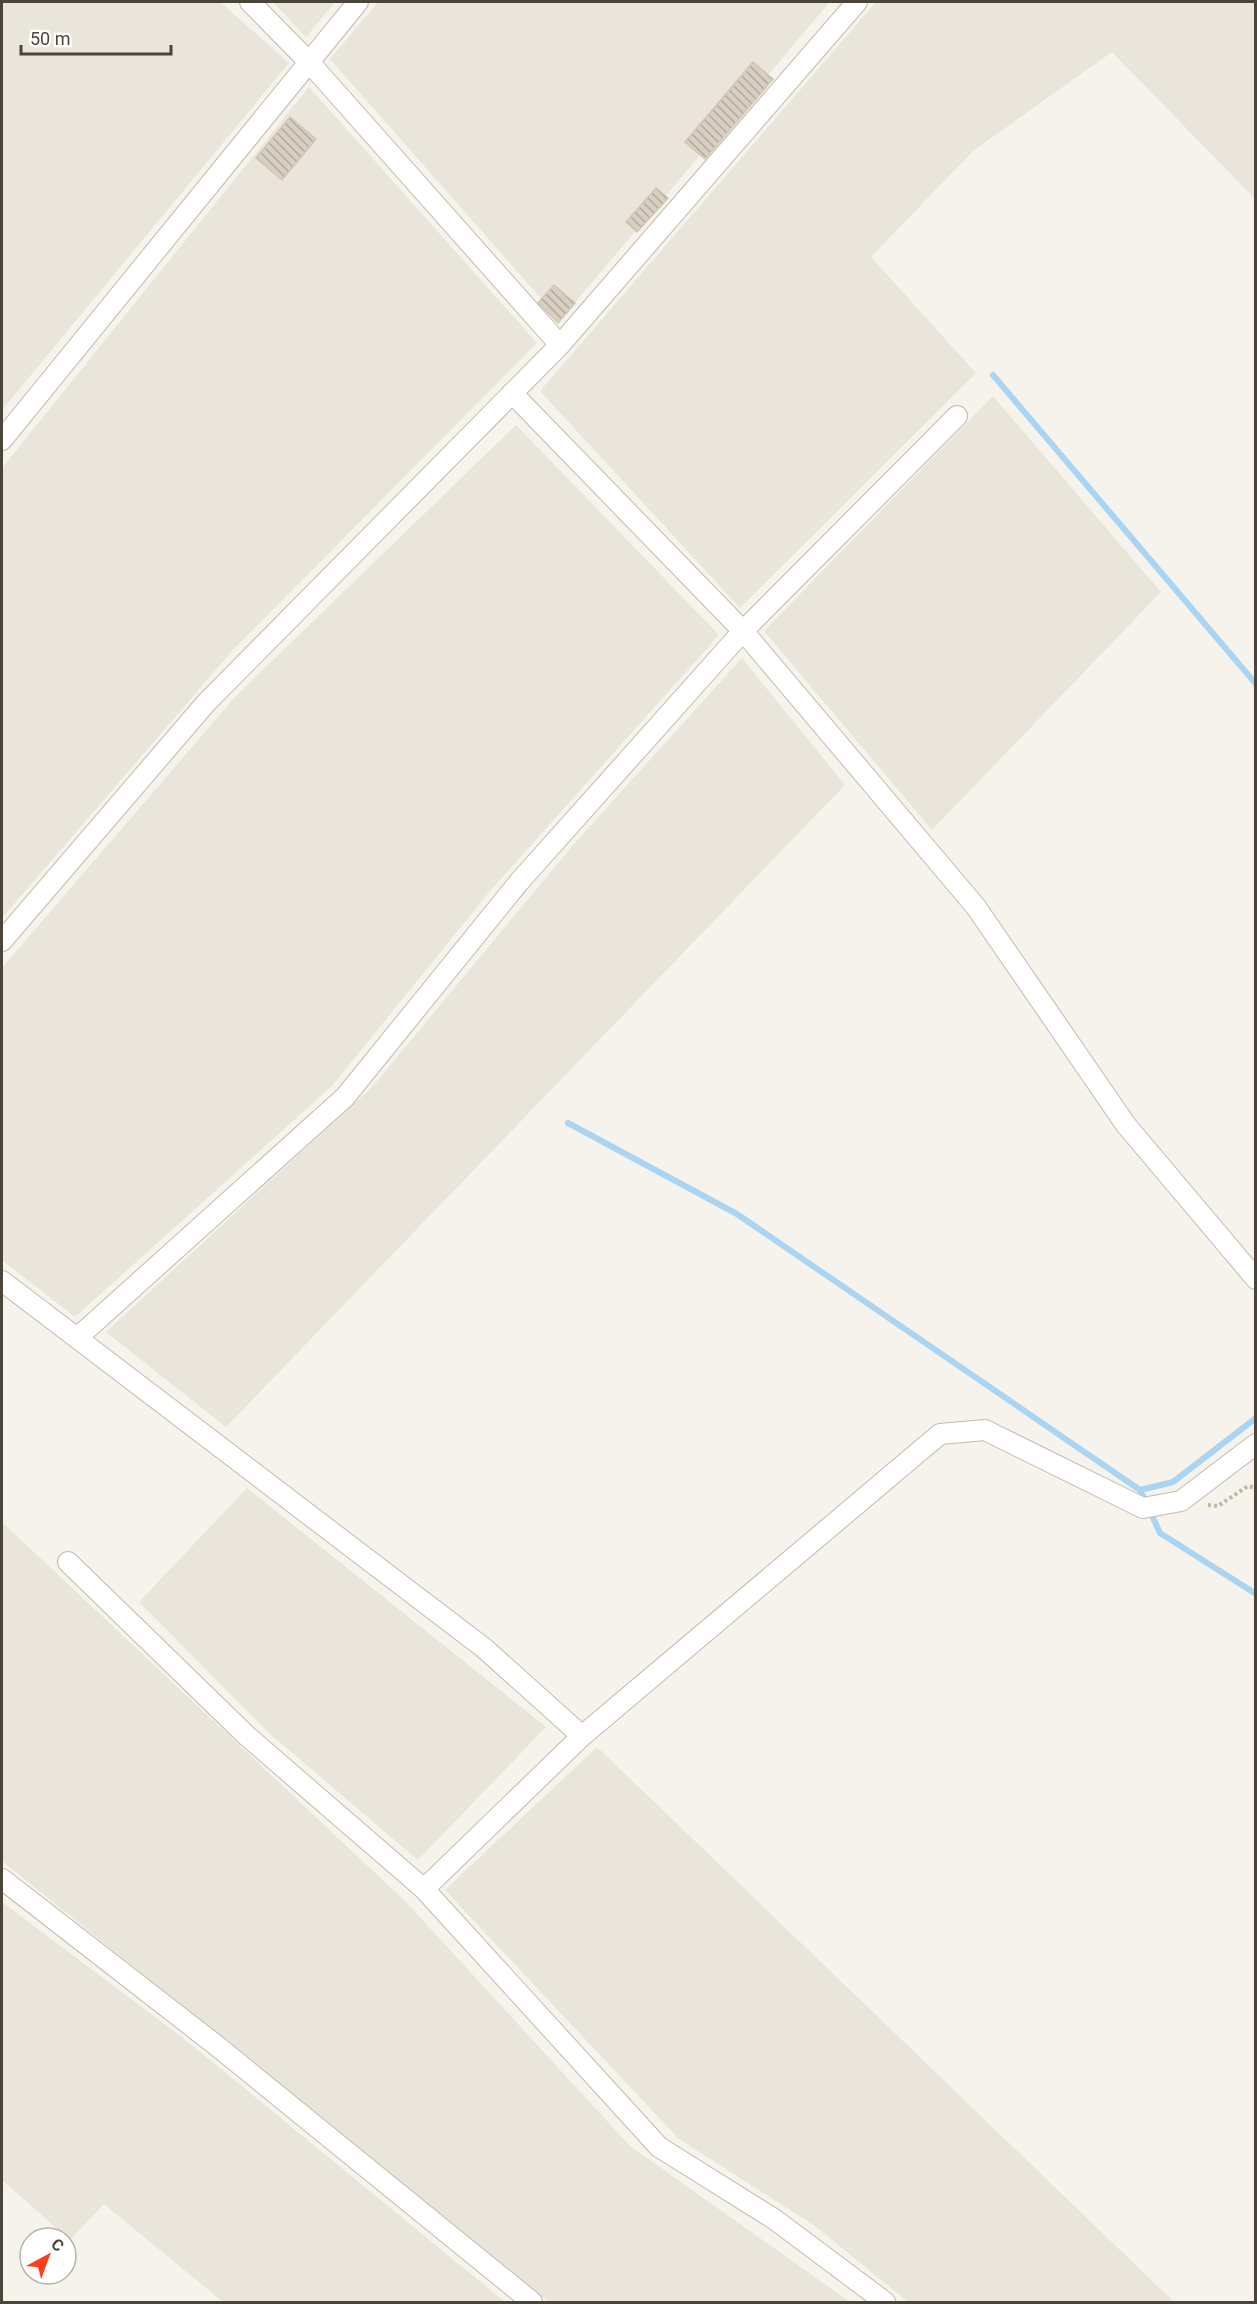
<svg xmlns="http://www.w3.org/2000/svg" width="1257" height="2304" viewBox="0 0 1257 2304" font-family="Roboto,sans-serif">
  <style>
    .residential { fill: #eae5da }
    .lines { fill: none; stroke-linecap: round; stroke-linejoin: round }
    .stream { stroke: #a9d4f2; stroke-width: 6 }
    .building { fill: url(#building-back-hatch); stroke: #d3c7b4; stroke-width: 1.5 }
    .street-casing { stroke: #c2bbae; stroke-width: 22 }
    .path { stroke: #c4b79f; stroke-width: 4; stroke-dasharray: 3 3; stroke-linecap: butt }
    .street { stroke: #fff; stroke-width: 20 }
  </style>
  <defs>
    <pattern id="building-back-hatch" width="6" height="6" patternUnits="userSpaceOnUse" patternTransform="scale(1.5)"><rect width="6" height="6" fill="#d8cfc1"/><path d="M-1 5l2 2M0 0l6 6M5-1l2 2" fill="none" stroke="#b1aa9e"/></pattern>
  </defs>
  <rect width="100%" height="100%" fill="#f6f3ec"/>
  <path class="residential" d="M2,2H220L289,63L2,410Z
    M273,2H335L306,37Z
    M378,2H830L560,320L330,59Z
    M876,2H1255V199L1112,52L973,151L871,257L976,373L740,608L540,391Z
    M309,87L537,343L232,651L2,918V468Z
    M993,396L1161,592L932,830L764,631Z
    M516,425L719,635L490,891L332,1086L75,1317L2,1260V968L235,697Z
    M742,658L845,785L226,1427L106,1332L373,1086L574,844Z
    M247,1488L546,1727L418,1860L270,1734L139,1602Z
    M2,1522L406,1902L630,2146L850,2302H549L2,1861Z
    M597,1747L874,2013L1174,2302H908L815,2226L679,2139L445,1890Z
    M2,1902L183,2038L505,2302H223L104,2204L70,2240L2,2180Z"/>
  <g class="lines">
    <path class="stream" d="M993,375L1256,684
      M568,1123L737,1214L1140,1490L1160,1533L1256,1594
      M1140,1490L1173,1482L1256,1418"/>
  </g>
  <path class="building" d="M753,62L773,79L705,159L685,142Z
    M290,117L316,139L282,180L256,158Z
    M656,188L668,198L637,232L626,222Z
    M554,285L575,303L558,323L538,303Z"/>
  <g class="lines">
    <defs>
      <path id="street" d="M250,2L309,62L560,345
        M512,393L743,631L976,907L1126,1125L1256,1279
        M2,440L358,2
        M2,941L206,703L560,345L857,2
        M2,1281L484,1648L582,1736
        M77,1338L345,1097L519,882L743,631L957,416
        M68,1562L247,1736L424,1889L659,2147L774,2219L885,2302
        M2,1879L217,2046L532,2302
        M424,1889L582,1736L940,1434L985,1430L1143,1508L1181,1501L1256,1444"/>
    </defs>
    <use href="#street" class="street-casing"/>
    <path class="path" d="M1208,1505L1218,1506L1248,1486L1256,1488"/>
    <use href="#street" class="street"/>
  </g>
  <rect width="1257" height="2304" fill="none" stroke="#4b4439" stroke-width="6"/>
  <g transform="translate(48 2256) rotate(41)"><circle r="28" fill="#ffffff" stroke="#b7b4b0" stroke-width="1.5"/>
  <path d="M0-4.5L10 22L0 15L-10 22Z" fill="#fc3f1d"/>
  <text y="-9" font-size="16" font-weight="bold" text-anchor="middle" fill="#4b4439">С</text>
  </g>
  <path d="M21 45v9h150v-9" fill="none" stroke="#4b4439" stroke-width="3"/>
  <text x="30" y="45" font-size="18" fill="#4b4439" stroke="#ffffff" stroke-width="4.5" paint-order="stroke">50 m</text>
</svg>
